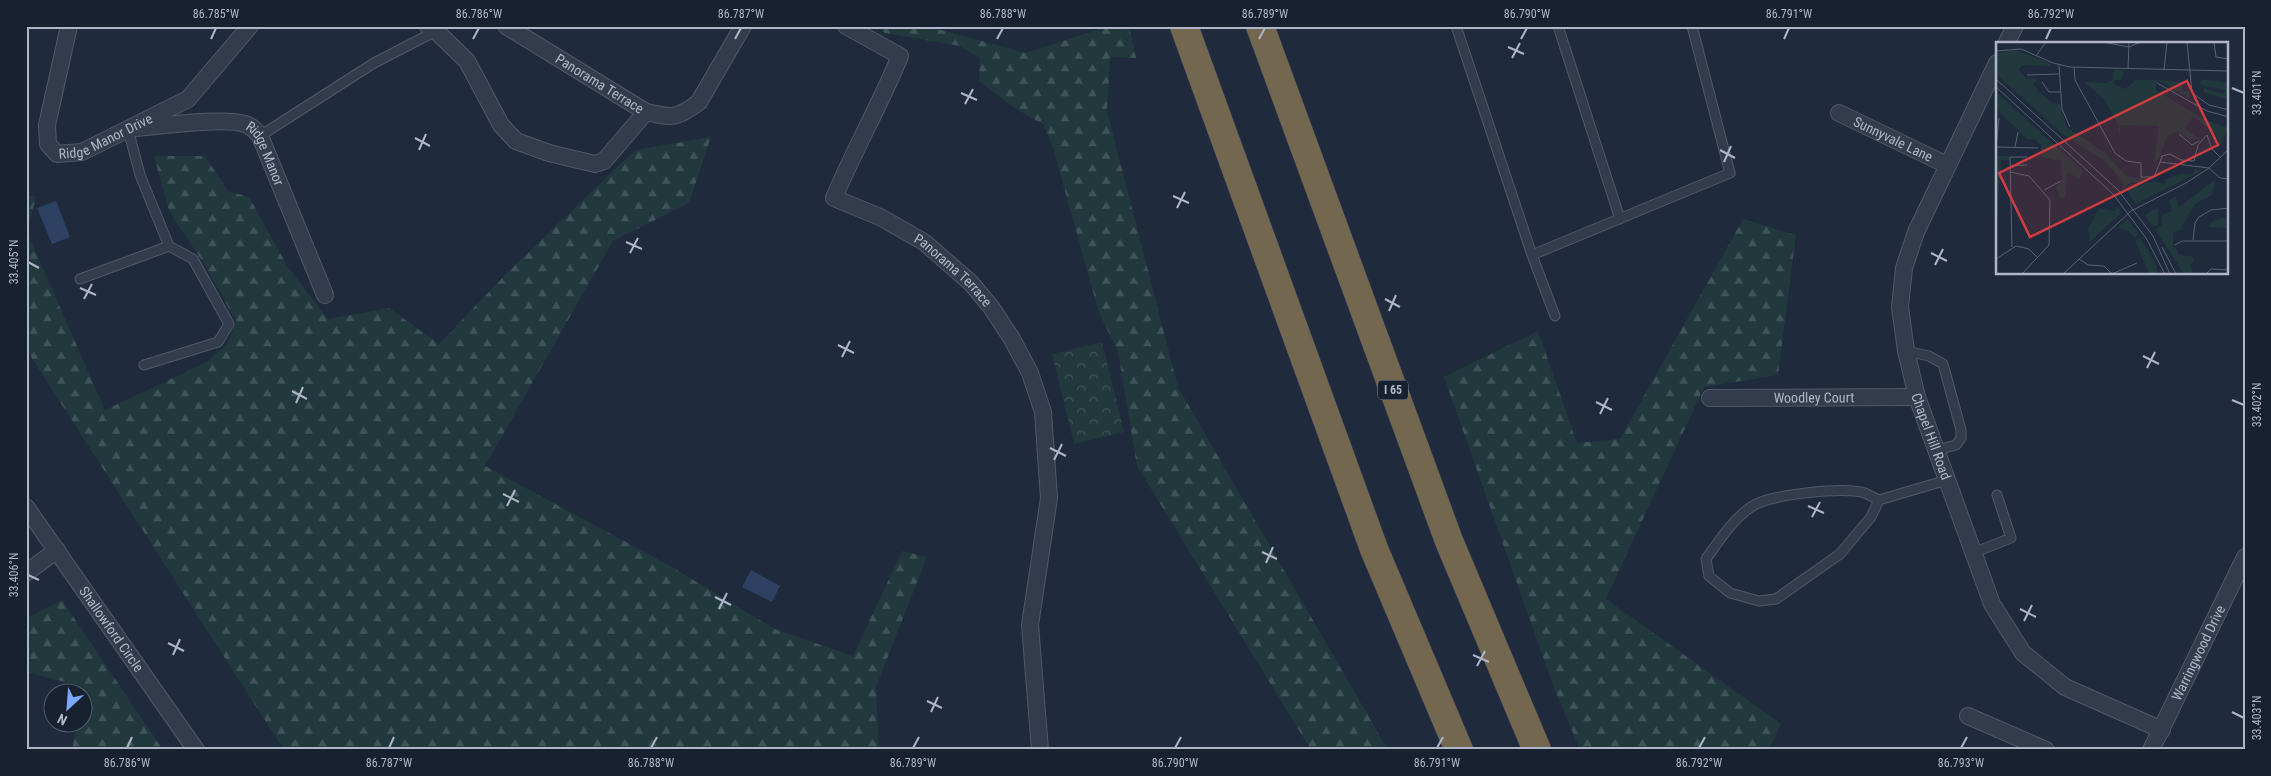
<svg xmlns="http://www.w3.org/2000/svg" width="2271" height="776" viewBox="0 0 2271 776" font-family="'Roboto Condensed',sans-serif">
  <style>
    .forest { fill: url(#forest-firs) }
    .park { fill: url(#park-crowns) }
    .water { fill: #2f4163 }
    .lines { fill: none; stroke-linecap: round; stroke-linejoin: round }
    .lane-casing { stroke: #515969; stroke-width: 11 }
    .street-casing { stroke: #515969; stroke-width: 18 }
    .highway-casing { stroke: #3e4656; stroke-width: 29 }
    .lane { stroke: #333c4c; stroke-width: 9 }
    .street { stroke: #333c4c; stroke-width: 16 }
    .highway { stroke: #73674f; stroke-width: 28 }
    .ticks { fill: none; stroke: #aeb6c8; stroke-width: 2 }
    .labels { text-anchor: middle; stroke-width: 4; stroke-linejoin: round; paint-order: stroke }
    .shield { fill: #182130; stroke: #81899a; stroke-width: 1 }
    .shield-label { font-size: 12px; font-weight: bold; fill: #aeb6c8 }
    .street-label { font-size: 14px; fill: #aeb6c8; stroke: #182130 }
    .inset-road { fill: none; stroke: #586274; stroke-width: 1 }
    .view { fill: #d03d40; fill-opacity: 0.15; stroke: #d03d40; stroke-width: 2.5 }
    .inset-edge { fill: none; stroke: #aeb6c8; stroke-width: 2.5 }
    .neatline { fill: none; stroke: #aeb6c8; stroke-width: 2 }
    .ticks-label { font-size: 12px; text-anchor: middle; fill: #aeb6c8 }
  </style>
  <defs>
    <pattern id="forest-firs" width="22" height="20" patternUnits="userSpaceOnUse" patternTransform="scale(1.25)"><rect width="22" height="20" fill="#21383d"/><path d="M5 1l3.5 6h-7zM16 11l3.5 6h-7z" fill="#3f5358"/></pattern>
    <pattern id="park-crowns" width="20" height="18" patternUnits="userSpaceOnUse" patternTransform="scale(1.25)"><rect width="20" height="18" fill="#21383d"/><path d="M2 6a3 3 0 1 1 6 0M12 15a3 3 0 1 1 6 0" fill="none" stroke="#3f5358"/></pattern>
  </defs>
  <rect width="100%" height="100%" fill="#1f2a3c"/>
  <path class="forest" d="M876,26H934L937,29L1026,53L1109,26L1130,30L1136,58L1110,57L1107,111L1178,387L1388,750H1311L1137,466L1118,351L1099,313L1053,148L1044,125L1013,107L979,81L980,58L960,46L885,33Z
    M711,137L689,203L613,241L485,466L667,564L775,629L853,656L902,551L927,557L876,687L879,750H284L26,349V195L36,197L27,232L105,410L207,362L227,344L236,321L206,267L169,211L154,156H205L228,191L249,197L288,267L328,319L389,308L439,344L508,272L635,150Z
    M1743,219L1796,235L1778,375L1704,387L1606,599L1781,724L1769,750H1580L1554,688L1444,377L1538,331L1577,443L1620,439Z
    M62,600L163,750H72L77,724H82L84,687L26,672L27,618Z"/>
  <path class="park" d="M1102,342L1124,432L1074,444L1052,354Z"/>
  <path class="water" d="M56,201L70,237L52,244L37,208Z
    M751,570L780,586L772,602L742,587Z"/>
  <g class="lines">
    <defs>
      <path id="lane" d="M1456,26L1532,255
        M1558,26L1620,219
        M260,136L374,63L436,31
        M80,279L169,246L140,175L128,129
        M1555,316L1532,255L1730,173L1692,26
        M1906,351L1929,356L1943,364L1961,430V438L1956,445L1937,450
        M144,365L218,342L229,324L193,259L169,246
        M1879,500C1874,498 1869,495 1865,493C1843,487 1769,494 1751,507C1732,520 1719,541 1706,559L1709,576L1730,593L1759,601L1776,599L1840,554L1871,517L1879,500L1947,480
        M1973,553L2011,538L1997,495"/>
      <g id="street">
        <path id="s1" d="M69,26L47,125L48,144L57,154L82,152L188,99L250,26"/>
        <path d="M428,26L436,31L467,61L501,125L516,141L549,153L595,164L604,161L646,112"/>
        <path id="s2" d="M506,26L646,112C672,118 677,119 699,102L743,26"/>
        <path id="s3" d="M846,26L900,56C880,105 854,150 834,198L880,217L924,242L971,283L991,307L1012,339L1030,373L1043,412L1049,498L1030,625L1040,750"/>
        <path d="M2006,44L2015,26"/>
        <path id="s4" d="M1997,63L1916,232L1904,268L1900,307L1906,351L1917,397L1992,604L2023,653L2065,687L2162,730"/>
        <path id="s5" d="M1839,113L1947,165"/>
        <path id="s6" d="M135,128C161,126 223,117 245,124C252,126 255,130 260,136L325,295"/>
        <path id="s7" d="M1710,398L1917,397"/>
        <path id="s8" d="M26,507L196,750"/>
        <path d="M26,573L57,550"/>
        <path d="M1968,716L2046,750"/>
        <path id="s9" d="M2151,750L2245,557"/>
      </g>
      <path id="highway" d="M1184,26L1374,549L1459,750
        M1260,26L1449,541L1537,750"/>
    </defs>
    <use href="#lane" class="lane-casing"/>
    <use href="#street" class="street-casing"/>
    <use href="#highway" class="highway-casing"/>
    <use href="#lane" class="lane"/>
    <use href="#street" class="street"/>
    <use href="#highway" class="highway"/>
  </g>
  <path class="ticks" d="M211,39L216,28M473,39L479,28M735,39L741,28M997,39L1003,28M1259,39L1265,28M1521,39L1527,28M1784,39L1789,28M2046,39L2051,28M1508,47L1524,54M1512,58L1520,43M2232,88L2244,93M961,93L977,100M965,104L973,89M415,138L430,146M419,150L426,134M1720,150L1735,158M1724,162L1731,146M1173,196L1189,203M1177,208L1185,192M626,242L642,249M630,253L638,238M1931,253L1947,261M28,262L39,268M1935,265L1943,249M80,288L96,295M84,299L92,284M1385,299L1400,307M1389,311L1396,295M838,345L854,353M2143,356L2159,364M842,357L850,341M2147,368L2155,352M292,391L307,399M2232,400L2244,405M1596,402L1612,410M296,403L303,387M1600,414L1608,398M1050,448L1066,456M1054,460L1062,444M503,494L519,502M507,506L515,490M1808,506L1824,513M1812,517L1820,502M1262,552L1277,559M1266,563L1273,547M28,575L39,580M715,597L731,605M719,609L727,593M2020,609L2036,617M2024,621L2032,605M168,643L184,651M173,655L180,639M1473,655L1489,662M1477,666L1485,651M927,701L942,708M931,712L938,697M2232,712L2244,718M127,748L132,737M389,748L394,737M651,748L657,737M913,748L919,737M1175,748L1181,737M1437,748L1443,737M1699,748L1705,737M1961,748L1967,737"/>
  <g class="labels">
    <rect class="shield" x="1378" y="380.5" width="30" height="19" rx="4"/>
    <g class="shield-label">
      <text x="1393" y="394">I 65</text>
    </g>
    <g class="street-label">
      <text dy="5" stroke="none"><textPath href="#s2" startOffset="110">Panorama Terrace</textPath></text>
      <text dy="5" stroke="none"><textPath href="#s1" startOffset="186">Ridge Manor Drive</textPath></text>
      <text dy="5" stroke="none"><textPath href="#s5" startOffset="60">Sunnyvale Lane</textPath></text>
      <text dy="5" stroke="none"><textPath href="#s6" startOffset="148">Ridge Manor</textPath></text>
      <text dy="5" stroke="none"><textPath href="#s3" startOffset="359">Panorama Terrace</textPath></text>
      <text dy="5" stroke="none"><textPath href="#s7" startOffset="104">Woodley Court</textPath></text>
      <text dy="5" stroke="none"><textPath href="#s4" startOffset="398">Chapel Hill Road</textPath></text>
      <text dy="5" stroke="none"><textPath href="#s8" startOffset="149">Shallowford Circle</textPath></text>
      <text dy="5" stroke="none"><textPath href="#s9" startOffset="108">Warringwood Drive</textPath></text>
    </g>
  </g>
  <g transform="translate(1996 42)">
    <rect width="232" height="232" fill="#1f2a3c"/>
    <path d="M19,8L54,21V24L26,23L23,28L30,36L42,37L37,42L43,50L56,61L64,62L71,85L109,111L131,135L152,137V141L135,140L127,146L126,139L109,119L68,93L0,32V11ZM117,28H128L126,38H118V42L129,47L140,38H161L185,40L187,50L193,49V56L161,38L160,48L207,77L232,86L224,105L220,93L197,74L189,86L203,97H193L182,90L172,93L163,116L158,121L163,84L125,83L123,95L122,82L108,57L88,40L110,41L116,38ZM205,37L232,41V58L207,50L208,46L228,52L229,48L204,43ZM0,50L88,130L82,138L74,130L71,132L69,155L64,156L60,144L66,140L65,119L46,115L45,103L38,97H31L0,67ZM0,114H13V118H5L0,197ZM199,127L206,129L139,162L132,150L131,146L141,143L159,139L168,142L170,137L183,132H197ZM220,137L216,153L199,162L184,188L177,191V200L183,213L196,214L198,219L195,222L197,232H188L159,187L165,184L166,173L176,169L173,158L180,154L183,165ZM162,165V183L157,185L149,173ZM103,166L117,169L122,166L126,170L94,200L92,187ZM227,176L232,178V186L211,185L217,179ZM132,177L137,184L143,193L138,195L131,188L120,186ZM144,195L159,220L162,232H153L139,198Z" fill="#21383d"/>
    <path class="inset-road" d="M106,0L133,5L145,0M191,0L196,51L213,63L233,68M218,0L220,15L233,17M0,9L25,7L57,21L74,25L233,29M40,14L50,0M63,23L66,67L74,85M78,25L79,38L119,111L130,119L145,121V135H158L164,120L213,126L224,136L233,137M132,27L133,0M168,28L171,0M31,33L63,32M0,37L122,148L157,194L174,232M46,40L53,50H64M161,41L211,69L233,75M0,45L117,152L150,196L169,232M183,92L196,103L203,99M0,105L42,106M0,105L3,76M19,105L22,90M164,120L166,114L174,112L185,118L198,119L202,103L211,93L216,107L224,115M14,124L31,123M14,130L33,134L54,158L53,203L26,232M48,148L65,139M197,198L199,181L203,175L215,168L233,166M179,203L186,199H233M16,205L14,115H31M166,205L180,232M0,217L20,204L33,207L42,216M83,217L92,223L108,224L116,232M67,232L135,169L190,141L213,126L233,107M116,232L141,221M210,232L215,227L233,228"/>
    <path class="view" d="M191,39L222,103L34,195L3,131Z"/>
    <rect width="232" height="232" class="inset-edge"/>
  </g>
  <rect width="2271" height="776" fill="none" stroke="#182130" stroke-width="55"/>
  <g transform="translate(68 708) rotate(206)"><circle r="24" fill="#182130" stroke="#545d6d"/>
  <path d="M0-4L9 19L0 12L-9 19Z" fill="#7ca7ff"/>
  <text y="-8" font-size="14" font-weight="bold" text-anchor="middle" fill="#aeb6c8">N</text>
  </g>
  <rect x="28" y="28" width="2216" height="720" class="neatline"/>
  <g class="ticks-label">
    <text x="216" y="18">86.785°W</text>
    <text x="479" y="18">86.786°W</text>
    <text x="741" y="18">86.787°W</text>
    <text x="1003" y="18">86.788°W</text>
    <text x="1265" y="18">86.789°W</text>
    <text x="1527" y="18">86.790°W</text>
    <text x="1789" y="18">86.791°W</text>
    <text x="2051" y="18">86.792°W</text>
    <text transform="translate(2257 93) rotate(-90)" y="4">33.401°N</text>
    <text transform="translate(14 262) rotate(-90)" y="4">33.405°N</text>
    <text transform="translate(2257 405) rotate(-90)" y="4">33.402°N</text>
    <text transform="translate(14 575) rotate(-90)" y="4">33.406°N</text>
    <text transform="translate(2257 718) rotate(-90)" y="4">33.403°N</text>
    <text x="127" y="767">86.786°W</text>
    <text x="389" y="767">86.787°W</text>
    <text x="651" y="767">86.788°W</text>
    <text x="913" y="767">86.789°W</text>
    <text x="1175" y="767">86.790°W</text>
    <text x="1437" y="767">86.791°W</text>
    <text x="1699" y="767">86.792°W</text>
    <text x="1961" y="767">86.793°W</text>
  </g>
</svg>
